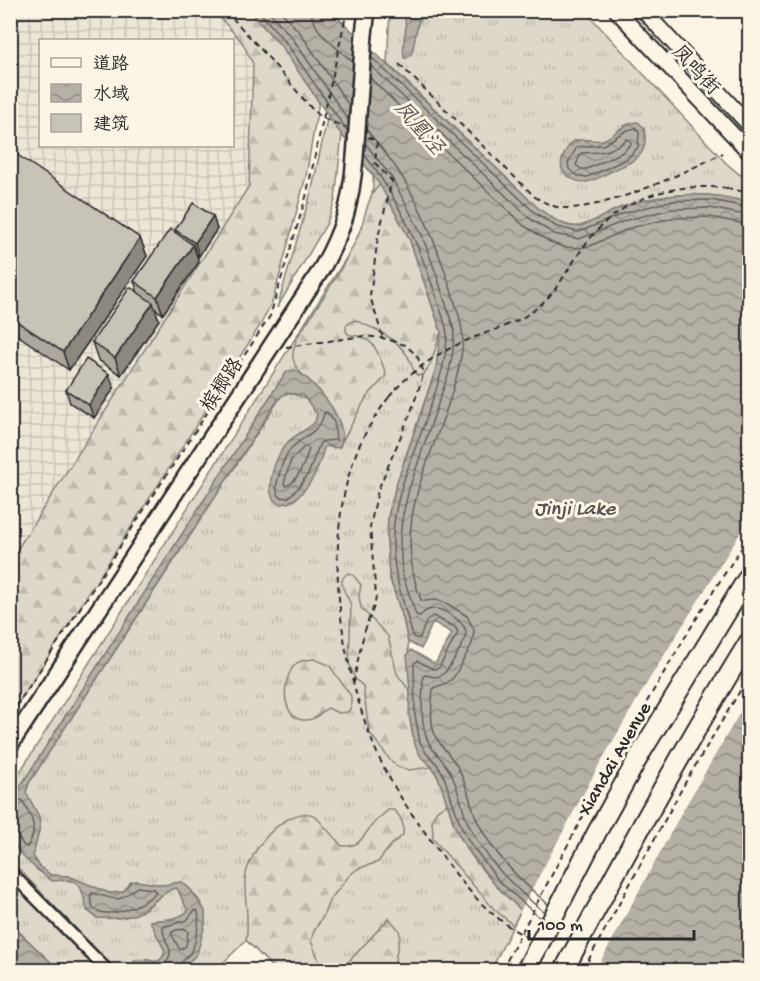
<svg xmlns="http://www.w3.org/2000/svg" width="760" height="981" viewBox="0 0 760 981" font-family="'Gochi Hand','LXGW WenKai TC',sans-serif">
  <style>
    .industrial { fill: url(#industrial-grid); fill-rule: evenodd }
    .grass { fill: url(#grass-tufts); stroke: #84827a; stroke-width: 1.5 }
    .forest { fill: url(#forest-firs); stroke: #84827a; stroke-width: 1.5 }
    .water { fill: url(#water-waves); stroke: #7d7b74; stroke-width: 1.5 }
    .pier { fill: #fcf5e5 }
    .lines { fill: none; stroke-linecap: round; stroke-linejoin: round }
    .shore { stroke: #62605c; stroke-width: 1.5 }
    .minor-casing { stroke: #2b2b2b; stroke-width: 15 }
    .tertiary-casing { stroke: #2b2b2b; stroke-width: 18 }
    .secondary-casing { stroke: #2b2b2b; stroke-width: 20 }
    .path { stroke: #2b2b2b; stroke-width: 2; stroke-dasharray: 6 4.5; stroke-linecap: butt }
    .minor { stroke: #fcf5e5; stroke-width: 10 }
    .tertiary { stroke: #fcf5e5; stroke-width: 14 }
    .secondary { stroke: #fcf5e5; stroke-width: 15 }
    .secondary-bridge-casing { stroke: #2b2b2b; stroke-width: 20; stroke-linecap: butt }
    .primary-bridge-casing { stroke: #2b2b2b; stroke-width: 22; stroke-linecap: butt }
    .path-bridge { stroke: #2b2b2b; stroke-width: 2; stroke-dasharray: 6 4.5; stroke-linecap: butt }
    .secondary-bridge { stroke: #fcf5e5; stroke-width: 15 }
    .primary-bridge { stroke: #fcf5e5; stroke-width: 18 }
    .wall { fill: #aca89d; stroke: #2b2b2b; stroke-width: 1.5 }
    .shaded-wall { fill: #8c8880; stroke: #2b2b2b; stroke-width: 1.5 }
    .building { fill: #c8c3b7; stroke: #2b2b2b; stroke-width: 1.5 }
    .labels { text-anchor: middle; stroke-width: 6; stroke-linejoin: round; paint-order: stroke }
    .street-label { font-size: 20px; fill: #2b2b2b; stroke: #fcf5e5 }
    .water-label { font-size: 21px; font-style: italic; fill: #545350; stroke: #fcf5e5 }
  </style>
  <defs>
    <pattern id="industrial-grid" width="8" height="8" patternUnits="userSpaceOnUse" patternTransform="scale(1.5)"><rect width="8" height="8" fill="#ece6d7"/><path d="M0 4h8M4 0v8" fill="none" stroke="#cbc5b9"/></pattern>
    <pattern id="grass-tufts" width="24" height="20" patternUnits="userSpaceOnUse" patternTransform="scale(1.5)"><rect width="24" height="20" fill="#ded8ca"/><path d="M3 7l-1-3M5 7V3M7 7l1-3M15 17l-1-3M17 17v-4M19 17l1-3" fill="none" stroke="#bfbaae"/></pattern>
    <pattern id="forest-firs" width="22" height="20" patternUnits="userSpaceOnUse" patternTransform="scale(1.5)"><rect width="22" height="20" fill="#ded8ca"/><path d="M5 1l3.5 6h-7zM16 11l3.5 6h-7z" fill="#bfbaae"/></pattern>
    <pattern id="water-waves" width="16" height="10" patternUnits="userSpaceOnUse" patternTransform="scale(1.5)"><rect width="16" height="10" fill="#b4b0a5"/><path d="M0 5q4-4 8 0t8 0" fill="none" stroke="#938f87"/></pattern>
  </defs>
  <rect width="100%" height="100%" fill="#fcf5e5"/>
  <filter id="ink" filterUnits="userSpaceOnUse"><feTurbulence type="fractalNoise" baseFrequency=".0167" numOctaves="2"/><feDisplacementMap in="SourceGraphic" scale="12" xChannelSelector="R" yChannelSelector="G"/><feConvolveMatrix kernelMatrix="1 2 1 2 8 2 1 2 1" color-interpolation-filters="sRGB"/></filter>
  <g filter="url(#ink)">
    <path class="industrial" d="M11,11H249L254,16L249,186L11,559ZM40,40H232V146H40Z"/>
    <path class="grass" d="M390,11H585L726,163L739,174L749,179V203C706,190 665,192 622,207C609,212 593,223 580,226C565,229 549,216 538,208L387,63Z
      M328,115L342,134L335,200L327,223L277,308L312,189Z
      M373,175L380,185L441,332L436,368L396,485L388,517L387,540L389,576L403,618L408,642L410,691L432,767L442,785L449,812L495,885L521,910L491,970H275L246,940L216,970H180L183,969C196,948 216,921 198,899C192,892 189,886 181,882L164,885L136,881L131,882L123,892L109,893L68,876L51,875L40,867L33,856L40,826L39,817L26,792L29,783L282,395C298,389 323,407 316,421C312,430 296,435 289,441C277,452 277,466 271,480L294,501L314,476L325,446L334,448L298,372L290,371L284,375L11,801V786L352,249C362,226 375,200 373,175Z
      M10,836C19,848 28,863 40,872C67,891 79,862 87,910L97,918C110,919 128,918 140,912C151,906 166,888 177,888L188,911C179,920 162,919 150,921L165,951C163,963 155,963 146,959L135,966L142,970H116L11,861Z
      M10,881L98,970H59L11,924Z"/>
    <path class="forest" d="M214,11H249L282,47L319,101L306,176L273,300L261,324L11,715V559L249,186L253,64L242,42Z
      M380,185L409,238L441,332L430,365L424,374L418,376C411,370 412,362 407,355C395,337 375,329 355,320L346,325V331L349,335C376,336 378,353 386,374L385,377L366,398L343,440C341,416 328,400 312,384C304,376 295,370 293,358C292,351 295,346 296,340C318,304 344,269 360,231C365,217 369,192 380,185Z
      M348,573L353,575L361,585L359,596L361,608L388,636L397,674L410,691C409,722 409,744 432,767L409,770L398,767L390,760L369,732L363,686L355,679L349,663L351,607C350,595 333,583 348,573Z
      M314,659L329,665L351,696V707L348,712L338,713L328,708C321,711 319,717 312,719C281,728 279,679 296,664C300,660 308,660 314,659Z
      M445,805L448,806C458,848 490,881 521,910L513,925L494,909L433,839L432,819L437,810Z
      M388,810H394C402,818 404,823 403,835L391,845L378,862L357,869L349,876L329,901L323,917L314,931L311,941L321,966L318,970H275L246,940C250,920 244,899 245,880C247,857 270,827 290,818C299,814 308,811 316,817L342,846C362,847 362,836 373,824C377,819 383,815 388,810Z
      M389,918L399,930L400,936L393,970H341Z"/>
    <path class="water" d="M249,11H331L538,208C549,216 565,229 580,226C593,223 609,212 622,207C665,192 706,190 749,203V970H595L521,910L495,885L465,846L456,829L438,777L432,767L421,757L415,745L409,715L410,691L407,655L411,650L435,664L452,633L433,622L421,649L408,642L403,618L389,576L387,540L388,517L396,485L436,369L441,331L409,238L380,185L335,126L282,47Z
      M403,11H439L421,19L418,23L412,53L407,58H404C401,38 410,31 403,11Z
      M638,122L644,128C650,155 635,161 614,170C597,178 585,189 568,176C562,172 560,167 562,160C564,153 568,145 574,141C583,137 593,142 602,140C616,136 622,122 638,122Z
      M294,370C314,378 354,427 339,448L325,446C322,452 322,458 319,464C314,480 295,509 277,503C262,491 276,454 288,442C296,434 307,430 315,422L317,414L303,395L286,393L279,398L29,783L26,792L39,817L40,826L33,856L40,867L51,875L68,876L109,893L123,892L131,882L136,881L164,885L181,882L191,890L205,911V924L197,954L180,970H142L133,964L135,960C149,956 159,971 165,951L150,921C162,920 179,920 188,911L177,888C166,888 151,906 140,912C129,918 110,919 97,918L87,910C80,885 83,877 52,881C38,870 15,854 10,835C8,825 10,811 11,801L284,375L287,372Z
      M10,924L59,970H27L11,955Z"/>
    <path class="pier" d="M749,519V697L682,812L596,970H591L519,913L599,765L645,686Z"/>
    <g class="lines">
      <path class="shore" d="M258,10L287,44L348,132
        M268,10L293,39L349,121
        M280,10L301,34L350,107
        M311,10C312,32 338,48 353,62
        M371,57L534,212L557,227L579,232L625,213L670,201L711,200L750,208
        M371,66L529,218L554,234L579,239L627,220L671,209L710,208L750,216
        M370,78L523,225L550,242L563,247L579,248L590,246L630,228L672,218L710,217L750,225
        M636,128L639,133L638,147L627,159L587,177L578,176L569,169L568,163L577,147L603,145L627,130Z
        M366,129C377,143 389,157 399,172C423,209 439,251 452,293C458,312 465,330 462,350C460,367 455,383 450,399C427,470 392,524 421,600L424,601L435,600L446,603L467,616L474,630L472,644L454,677L447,683L433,688C432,705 428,727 439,742C446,752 455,760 460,772C468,787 470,804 477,820C492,853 520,881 548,904
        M627,139L630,140L631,144L623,152L587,169H581L576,165L581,153C603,152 609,153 627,139Z
        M365,143L392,178L421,233L437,276L454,330L453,350L449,372L409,489L402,519L400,540L402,573L416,615L420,616C423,613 427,609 432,609C442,607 464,621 466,632C466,640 448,673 440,676C435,678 430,676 426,675L423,676C423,698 418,729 432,748C440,758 448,766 453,778C459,792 462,807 467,821C483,858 514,888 544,912
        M364,154C398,198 420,246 437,299C440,310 446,323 447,334C447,365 434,394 425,422C411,461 393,499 393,540C392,574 405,605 413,637L419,639L427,620L433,616L455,627L458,632L439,668L433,669L418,661L414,663L415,715L420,742L426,753L436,763L443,774L461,826L470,843L499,881L541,919
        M327,412L334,422L336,440L324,441L320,443L309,472L299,487L288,498L280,497C274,490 277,483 279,475C282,466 283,458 290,450C301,436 321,433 324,413Z
        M305,446L309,449C306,461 297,483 286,486L284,483L291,460Z
        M10,803L22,800C32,816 39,830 27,847L23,845L17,835L10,833
        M137,887L154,889L156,892C145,905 106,921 93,908L90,896L92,893C119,899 114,905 137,887Z
        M186,929L188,932L186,946L180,950L171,933L176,930Z
        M146,970L148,967H161C181,949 162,946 163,927L187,920L194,911L197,910C201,916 196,945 191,951C187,959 179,962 178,970"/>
      <defs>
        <path id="minor" d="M10,872L107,970"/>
        <path id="tertiary" d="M616,10L750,153
          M643,10L750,126"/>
        <path id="secondary" d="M364,34L367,10
          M10,745L321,270C344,229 351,204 355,157"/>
      </defs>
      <use href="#minor" class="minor-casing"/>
      <use href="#tertiary" class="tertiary-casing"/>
      <use href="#secondary" class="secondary-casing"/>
      <path class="path" d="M225,10L267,56L312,109L321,117L346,128
        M347,11V10
        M399,64L535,197C544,202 554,208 565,208C608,209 684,173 723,153
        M368,137L377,141L375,163L392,181L378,237L370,296L383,338
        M726,188L750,193
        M286,347L364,336L383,338L405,345L412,351L418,358L423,370L422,379L411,412L378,490L370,527L376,596C375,607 370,615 367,624C361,643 357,663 354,682
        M389,397C378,412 368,427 360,444C321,532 338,654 372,741C387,780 411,814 435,846C454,872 473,899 498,918C507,926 518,932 528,938
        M10,716L270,316L306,197L321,128
        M583,970L685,783L750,674"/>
      <use href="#minor" class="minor"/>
      <use href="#tertiary" class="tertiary"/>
      <use href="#secondary" class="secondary"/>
      <defs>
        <path id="secondary-bridge" d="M355,157L364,34"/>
        <path id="primary-bridge" d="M526,970L597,832L642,751L750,574
          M564,970C623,858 683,748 750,640"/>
      </defs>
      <use href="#secondary-bridge" class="secondary-bridge-casing"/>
      <use href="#primary-bridge" class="primary-bridge-casing"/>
      <path class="path-bridge" d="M321,128L347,11
        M389,397C412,369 443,349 478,336C495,329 513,325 528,314C556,296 562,277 580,252C615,200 665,182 726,188
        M502,970C579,822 657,674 750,535"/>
      <use href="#secondary-bridge" class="secondary-bridge"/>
      <use href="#primary-bridge" class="primary-bridge"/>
    </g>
    <path class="wall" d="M10,150L140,238L147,256L69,370L10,330Z
      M217,229L199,256L196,254L199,262L163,314L155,309L159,320L121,375L98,360L92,342L138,293L134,281L176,233L175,230Z
      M114,388L94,418L70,403L66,390Z"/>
    <path class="shaded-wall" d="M213,216L217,229L199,256L195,243Z
      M140,238L147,256L69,370L63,352Z
      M193,245L199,262L163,314L157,297Z
      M153,303L159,320L121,375L115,358Z
      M109,374L114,388L94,418L89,405Z
      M11,960L15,970H10Z"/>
    <path class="building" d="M10,150L140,238L63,352L10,317Z
      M193,203L213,216L195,243L175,230Z
      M170,229L193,245L157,297L134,281Z
      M130,287L153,303L115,358L92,342Z
      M86,359L109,374L89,405L66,390Z"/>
  </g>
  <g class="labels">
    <g class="street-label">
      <text transform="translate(697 69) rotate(47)" y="7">凤鸣街</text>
      <text transform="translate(221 384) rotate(-57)" y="7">槟榔路</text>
      <text transform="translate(613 758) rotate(-60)" y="7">Xiandai Avenue</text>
    </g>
    <g class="water-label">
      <text transform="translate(420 127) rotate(49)" y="7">凤凰泾</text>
      <text x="575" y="514">Jinji Lake</text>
    </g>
  </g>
  <rect width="760" height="981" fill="none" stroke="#fcf5e5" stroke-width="36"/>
  <rect x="18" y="18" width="724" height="945" fill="none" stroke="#2b2b2b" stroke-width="2" filter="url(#ink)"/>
  <rect x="39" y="39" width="195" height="108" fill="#fcf5e5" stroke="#a8a49b" stroke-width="1.5"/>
  <rect x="51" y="58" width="30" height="9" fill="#fcf5e5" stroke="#a8a49b" stroke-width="1.5"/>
  <text x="93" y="69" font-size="18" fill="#2b2b2b">道路</text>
  <rect x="51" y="84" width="30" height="18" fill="url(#water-waves)" stroke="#a8a49b" stroke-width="1.5"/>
  <text x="93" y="99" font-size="18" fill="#2b2b2b">水域</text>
  <rect x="51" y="114" width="30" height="18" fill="#c8c3b7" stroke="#a8a49b" stroke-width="1.5"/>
  <text x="93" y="129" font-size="18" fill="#2b2b2b">建筑</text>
  <path d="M529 930v9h165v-9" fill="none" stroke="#2b2b2b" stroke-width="3"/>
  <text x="538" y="930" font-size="18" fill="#2b2b2b" stroke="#fcf5e5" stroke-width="4.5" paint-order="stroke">100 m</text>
</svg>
